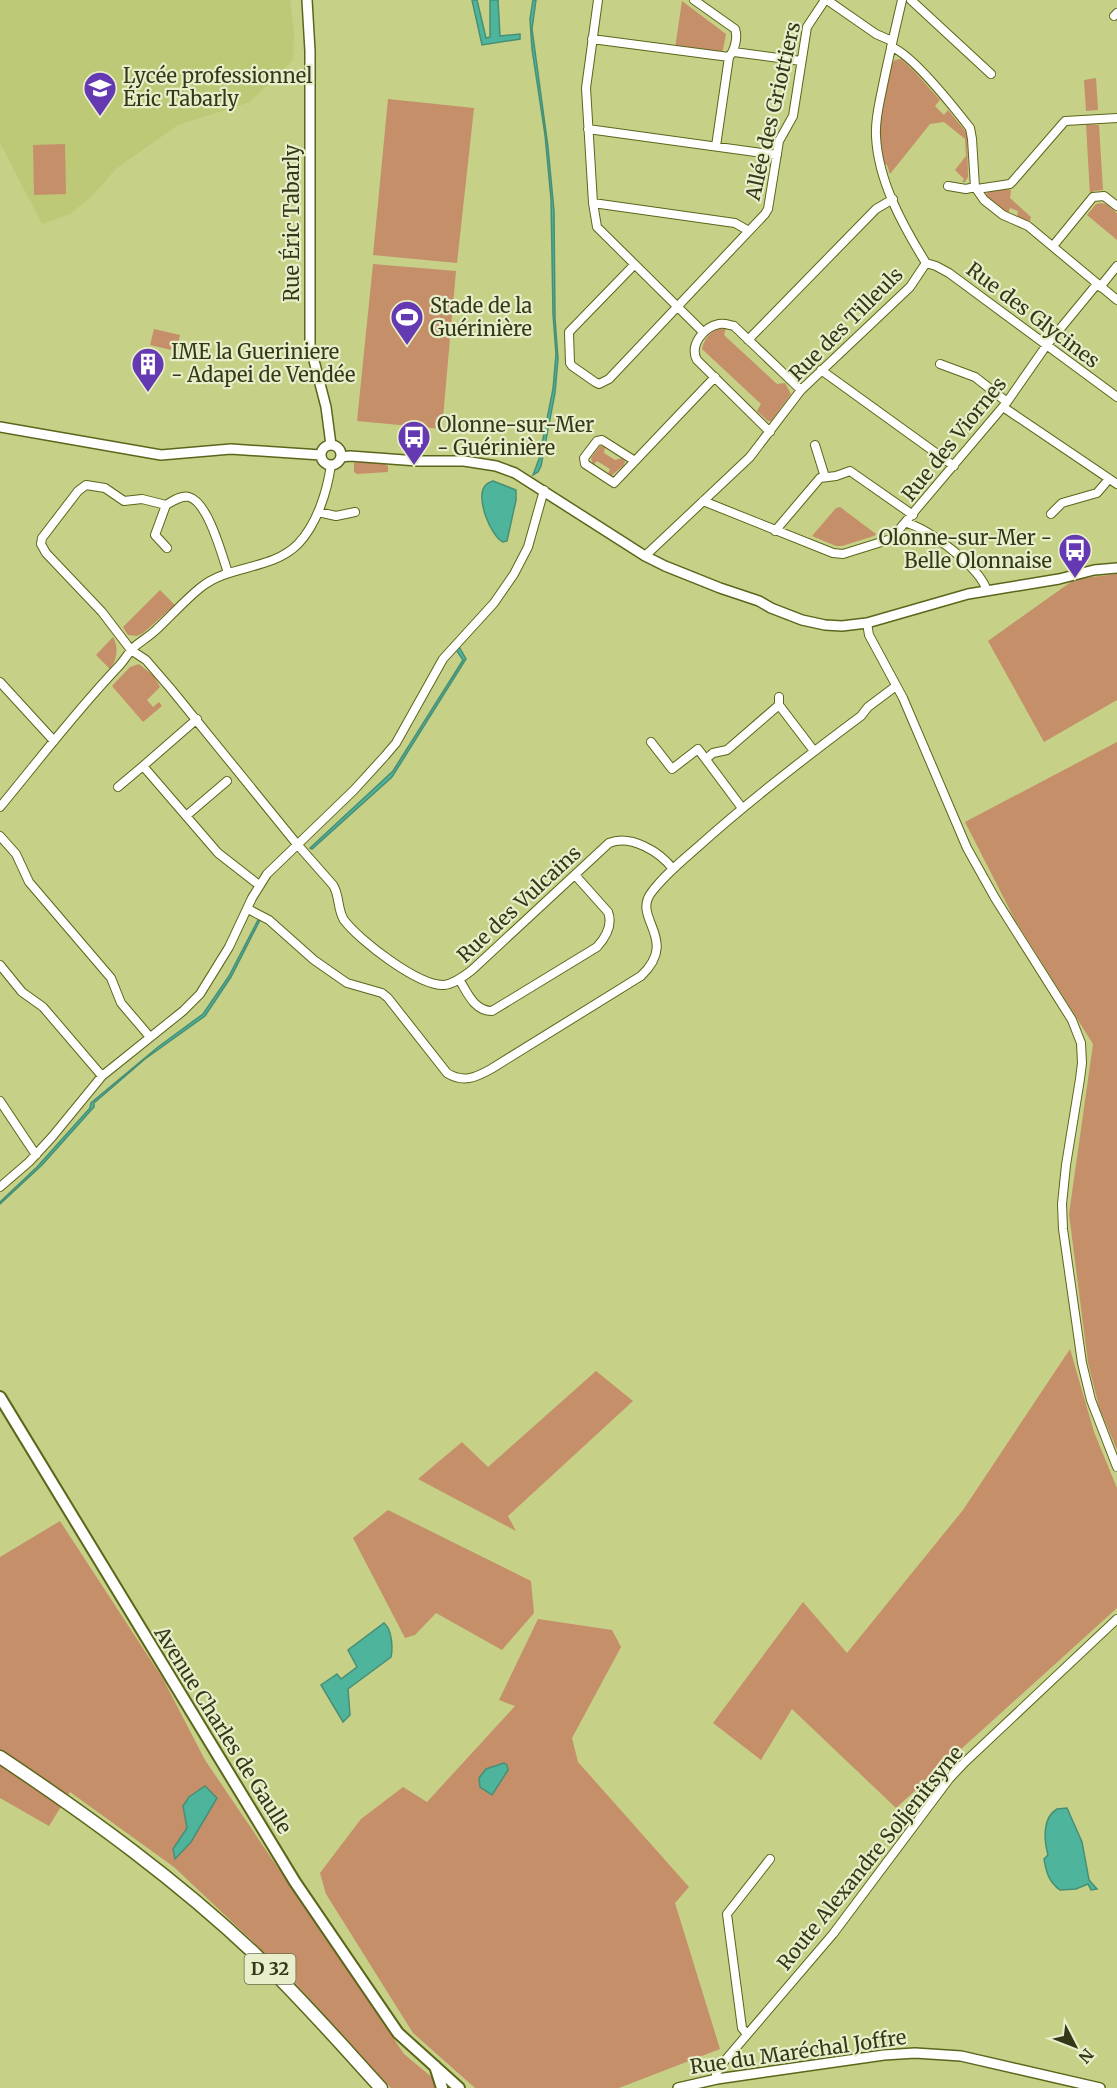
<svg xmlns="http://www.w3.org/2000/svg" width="1117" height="2088" viewBox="0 0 1117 2088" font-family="Merriweather,serif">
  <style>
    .built { fill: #bdc976 }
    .green { fill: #c58f6a }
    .water { fill: #4fb49c; stroke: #478f75; stroke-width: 1.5 }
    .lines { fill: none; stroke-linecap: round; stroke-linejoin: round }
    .minor-casing { stroke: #5d651a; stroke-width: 10 }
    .tertiary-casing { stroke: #5d651a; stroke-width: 12 }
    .secondary-casing { stroke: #5d651a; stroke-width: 14 }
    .primary-casing { stroke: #5d651a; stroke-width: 15 }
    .minor { stroke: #fff; stroke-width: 8 }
    .tertiary { stroke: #fff; stroke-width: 9 }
    .secondary { stroke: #fff; stroke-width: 10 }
    .primary { stroke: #fff; stroke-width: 12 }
    .labels { text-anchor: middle; stroke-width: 4.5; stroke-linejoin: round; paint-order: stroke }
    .shield { fill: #e7eec9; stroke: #6a6f4e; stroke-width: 1.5 }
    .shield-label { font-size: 18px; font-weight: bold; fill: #343819 }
    .poi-label { font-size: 20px; fill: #343819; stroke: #e7eec9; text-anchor: start }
    .street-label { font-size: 20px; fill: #343819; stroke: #e7eec9 }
  </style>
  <rect width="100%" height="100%" fill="#c6d087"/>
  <path class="built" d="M0,0H290L294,30L293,60L250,102L178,125L117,168L91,197L70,214L42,224L0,143Z"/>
  <path class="green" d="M682,1L726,34L723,50L720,53L675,48Z
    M901,59L913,70L940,100L935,106L944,115L948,110L967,133L968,177L965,182H962L964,179L955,170L966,156L965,139L944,122L930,124L890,174L887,165L884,164C874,130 884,98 891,64L895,60Z
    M1096,78L1098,110L1086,111L1084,80Z
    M388,99L474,108L457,263L373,255Z
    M1086,124L1099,125L1103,190L1094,191L1090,195Z
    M65,144L66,194L34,195L33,145Z
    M1002,188L1011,190L1010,198L1031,217L1029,223L1017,217L1018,211L1010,208L1008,214L987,198L986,195L989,190Z
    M1101,203L1106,204L1117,213V240L1087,215L1096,204Z
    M373,264L456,271L442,429L357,421Z
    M726,328L724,335L777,384L785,383L791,394L771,421H768L757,411L761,404L702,349C705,336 712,329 726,328Z
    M154,329L180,335L176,351L150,345Z
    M600,446L605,447L604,453L615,460L622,458L625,461L624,465L611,476L608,474L610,469L597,461L593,465L591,458Z
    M360,462H385L386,465L388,466V472L357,474L354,472V463Z
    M840,507L876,534L874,536L842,546H836L812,536L836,508Z
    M1117,574V700L1044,742L988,641L1075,579Z
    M160,590L175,605L143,633L137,636L128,635L123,627Z
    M113,637C119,647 117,660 110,669L96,655Z
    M139,664L154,676L160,687L147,700L153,707L159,702L162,706L143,722L112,686L130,667Z
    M1117,742V1450L1099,1407L1088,1363L1069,1214L1093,1044L1015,920L965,822Z
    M1070,1349L1094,1432L1117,1488V1608L896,1808L792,1709L761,1760L713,1723L803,1602L847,1653L963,1510Z
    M596,1371L633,1401L508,1516L516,1531L418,1479L462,1442L488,1467Z
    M388,1510L531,1581L534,1613L502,1650L436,1613L415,1635L405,1638L353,1538Z
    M60,1521L163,1679L205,1760L404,2054L434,2079L436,2088H391L286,1973L174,1867L70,1792L49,1826L0,1798V1557Z
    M538,1619L612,1630L621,1647L572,1738L578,1762L689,1887L675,1903L720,2049L619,2088H475L413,2033L326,1894L320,1873L361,1819L403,1787L427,1802L515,1706L499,1700Z"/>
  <path class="water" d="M472,0H477L486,38L490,37V0H498L500,36L520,34V39L482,45Z
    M533,0H536L532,29L548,147L554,211L555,318L558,359L555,393L541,466L538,472L533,475L539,459L553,389L556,354L553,314L551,199L545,135L532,49L530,19Z
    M493,481L516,490V500L507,541L503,542C491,537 475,497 485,486C486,484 490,482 493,481Z
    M458,645L466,659L392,777L312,849L310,848L393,771L463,660L455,648Z
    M258,920H260L231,977L205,1016L145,1059L94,1103V1107L42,1165L0,1204V1202L37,1167L90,1108L91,1103L158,1047L203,1014L229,976Z
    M384,1623C392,1629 393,1648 391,1657L348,1689L350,1715L343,1722L321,1685L337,1674L341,1679L357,1667L348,1650Z
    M504,1763L507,1765L508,1770L492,1795L480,1787L479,1778L486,1769Z
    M205,1786L217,1798L191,1842L175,1859L173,1849L187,1828L183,1806L189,1797Z
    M1067,1808L1082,1842L1089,1880L1097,1889L1091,1890L1088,1884L1076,1889L1060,1890C1049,1882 1046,1872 1044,1859L1048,1855C1044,1840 1042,1818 1057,1809Z"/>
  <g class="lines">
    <defs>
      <path id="minor" d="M598,0L586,88L593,203L597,227L703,332
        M694,0L735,29C738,37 735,50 729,57
        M827,0L876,34L892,41
        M902,0C895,30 888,60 882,90C879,105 875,120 876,136C878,181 903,226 926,263
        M911,0L991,74
        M1114,16L1117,13
        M592,39L729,57
        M891,47C911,53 956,110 970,128L972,139L975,187L984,200L1003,215L1028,226L1117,300
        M734,52L801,61
        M588,129L777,155
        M716,146L729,57
        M948,186L966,189L975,187
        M977,189L1010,184L1013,181L1065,121L1117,118
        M593,203L735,223L749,231
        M1053,246L1093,197L1104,196L1117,206
        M926,263L936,266L949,273L1117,397
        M634,265L569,332L570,363L572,366L595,382L599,384L609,379L765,214L768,209L779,141L793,116L807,27L825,0
        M1100,287L1117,266
        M748,340L876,209L893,199
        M940,364L975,377L1007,402
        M821,370L954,466
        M1003,407L1117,484
        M770,432L697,360C689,345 704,327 719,324C725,323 729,325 734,326L801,390
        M815,445L825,477
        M635,461L602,440L597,441L584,458L585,464L614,483L715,377
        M703,501L833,553L843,554L891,539L1007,402L1046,346L1097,284
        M166,505L155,535L167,548
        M318,512L336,516L355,512
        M1051,514L1062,503L1097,493L1109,479
        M907,523C930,530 980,567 987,591
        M775,531L820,478L836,476L850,471L913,515
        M645,556L750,457L801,390L910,287L926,263
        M228,573C222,555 208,502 189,497C181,495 173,501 166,505L142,499L124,501L105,488L86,485L78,491L42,538L41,544L46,553L102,612L131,650L146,660L171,689L296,843L333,885C340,896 337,909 344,920C359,940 418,986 444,985C454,984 464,976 472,970L609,843C631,834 660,852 673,869
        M867,623L869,635L903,698L967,848L995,898L1072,1020L1081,1043L1082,1063L1080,1079L1066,1165L1062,1204L1063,1229L1082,1363L1091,1400L1117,1467
        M0,682L54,741
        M779,697V705L814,751
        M197,719L143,766L218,853L259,885
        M651,742L672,769L698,749L742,808
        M706,759L713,753L727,750L779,705
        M118,787L143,766
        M0,807C39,760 76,711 118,667C123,662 127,655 132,649C139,642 149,637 157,629C171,616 184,601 200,588C229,564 271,571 298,544C317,524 327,492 331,465
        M186,816L227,781
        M0,836L16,854L29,882L111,978L121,1003L150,1037
        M248,909L269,920L314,960L347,983L382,993L388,998L447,1073C463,1083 475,1078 491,1069L641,976C680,939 632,919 651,893C664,875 683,860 700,845C751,799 806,757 861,716L868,707L896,686
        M0,965L22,992L43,1007L102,1076
        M459,979C467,992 474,1011 492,1011L597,947C606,937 613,925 608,912L575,875
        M0,1101L36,1155
        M0,1187L29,1162L52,1137L102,1076L183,1011L200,994L229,947L252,898L267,874L354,790L385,756L396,743L443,659L494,603L514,574L528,547L544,490
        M747,2034L742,2028L727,1914L770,1859
        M717,2079L716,2074L722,2064L833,1934L949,1779L965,1762L1117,1619"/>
      <path id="tertiary" d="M307,0L310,51V345L326,407L331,445
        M0,427L161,455L231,449L321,455
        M321 455a10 10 0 1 1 20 0a10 10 0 1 1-20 0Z
        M341,457L350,456L418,461H464L496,466L515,473L645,556L665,566L720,588L759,601L771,608L802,620L825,625L842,626L867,623L968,594L1059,579L1094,570L1117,568
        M678,2088L717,2079L884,2055L915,2053L961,2056L1100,2088"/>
      <path id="secondary" d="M0,1397L295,1882L398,2033L459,2088
        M435,2066L442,2088"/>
      <path id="primary" d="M0,1757C90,1817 178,1881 256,1955C300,1997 340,2043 381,2088"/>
    </defs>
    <use href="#minor" class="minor-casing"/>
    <use href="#tertiary" class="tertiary-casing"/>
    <use href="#secondary" class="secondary-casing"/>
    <use href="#primary" class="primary-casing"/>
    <use href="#minor" class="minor"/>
    <use href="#tertiary" class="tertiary"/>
    <use href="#secondary" class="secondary"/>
    <use href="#primary" class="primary"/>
  </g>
  <defs>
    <symbol id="school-pin" viewBox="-11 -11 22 30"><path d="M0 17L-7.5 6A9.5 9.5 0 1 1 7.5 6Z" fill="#6539b1" stroke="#e7eec9"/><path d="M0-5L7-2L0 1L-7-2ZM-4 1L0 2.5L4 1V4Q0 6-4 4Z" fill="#fff"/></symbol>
    <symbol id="stadium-pin" viewBox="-11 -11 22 30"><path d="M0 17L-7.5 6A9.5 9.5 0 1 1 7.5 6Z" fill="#6539b1" stroke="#e7eec9"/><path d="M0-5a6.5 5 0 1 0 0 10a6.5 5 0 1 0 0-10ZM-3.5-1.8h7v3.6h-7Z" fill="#fff"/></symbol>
    <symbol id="building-pin" viewBox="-11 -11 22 30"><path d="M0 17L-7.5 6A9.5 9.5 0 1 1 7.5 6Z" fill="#6539b1" stroke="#e7eec9"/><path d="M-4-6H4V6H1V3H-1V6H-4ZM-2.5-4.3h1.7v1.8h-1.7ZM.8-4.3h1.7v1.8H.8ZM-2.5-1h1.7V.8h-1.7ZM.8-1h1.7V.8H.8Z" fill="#fff"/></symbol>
    <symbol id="bus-pin" viewBox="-11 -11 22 30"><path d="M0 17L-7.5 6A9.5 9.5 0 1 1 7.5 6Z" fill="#6539b1" stroke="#e7eec9"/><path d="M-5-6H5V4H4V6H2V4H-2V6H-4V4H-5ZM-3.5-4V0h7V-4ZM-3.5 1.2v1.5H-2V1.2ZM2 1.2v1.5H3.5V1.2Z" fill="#fff"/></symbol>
  </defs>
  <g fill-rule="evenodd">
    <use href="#school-pin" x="81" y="69" width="38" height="52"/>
    <use href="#stadium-pin" x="388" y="298" width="38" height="52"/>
    <use href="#building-pin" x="129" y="345" width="38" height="52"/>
    <use href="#bus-pin" x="395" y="418" width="38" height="52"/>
    <use href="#bus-pin" x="1056" y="531" width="38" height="52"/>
  </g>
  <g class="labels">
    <rect class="shield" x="244.5" y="1954" width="51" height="30" rx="4.5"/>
    <g class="shield-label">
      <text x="270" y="1975">D 32</text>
    </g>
    <g class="poi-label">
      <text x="123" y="83">Lycée professionnel<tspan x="123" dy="23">Éric Tabarly</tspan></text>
      <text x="430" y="313">Stade de la<tspan x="430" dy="23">Guérinière</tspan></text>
      <text x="171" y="359">IME la Gueriniere<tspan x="171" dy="23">- Adapei de Vendée</tspan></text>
      <text x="437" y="432">Olonne-sur-Mer<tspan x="437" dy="23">- Guérinière</tspan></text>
      <text x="1052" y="545" text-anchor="end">Olonne-sur-Mer -<tspan x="1052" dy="23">Belle Olonnaise</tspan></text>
    </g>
    <g class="street-label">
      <text transform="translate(773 111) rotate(-77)" y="7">Allée des Griottiers</text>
      <text transform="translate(292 223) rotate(-90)" y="7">Rue Éric Tabarly</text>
      <text transform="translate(1033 315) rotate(37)" y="7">Rue des Glycines</text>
      <text transform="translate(846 324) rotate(-45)" y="7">Rue des Tilleuls</text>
      <text transform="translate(954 439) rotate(-51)" y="7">Rue des Viornes</text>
      <text transform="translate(519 904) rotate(-43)" y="7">Rue des Vulcains</text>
      <text transform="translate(223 1730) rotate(58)" y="7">Avenue Charles de Gaulle</text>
      <text transform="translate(870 1858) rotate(-51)" y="7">Route Alexandre Soljenitsyne</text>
      <text transform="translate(798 2052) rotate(-8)" y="7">Rue du Maréchal Joffre</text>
    </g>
  </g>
  <g transform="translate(1075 2046) rotate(132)" stroke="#e7eec9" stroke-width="4.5" paint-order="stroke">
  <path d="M0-4.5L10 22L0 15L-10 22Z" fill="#343819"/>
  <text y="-9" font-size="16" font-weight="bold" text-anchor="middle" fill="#343819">N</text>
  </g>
</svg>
